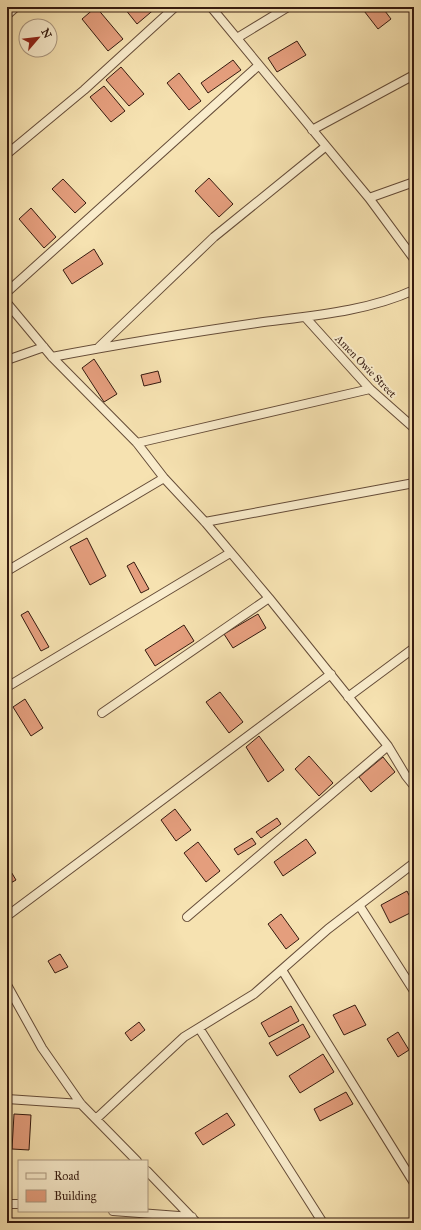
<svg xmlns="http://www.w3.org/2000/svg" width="421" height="1230" viewBox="0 0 421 1230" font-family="'IM FELL Great Primer',serif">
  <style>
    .building { fill: #e49e7d; stroke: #351a0f }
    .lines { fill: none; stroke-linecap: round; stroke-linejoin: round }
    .street-casing { stroke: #654c38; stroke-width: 10 }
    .street { stroke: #f9eccc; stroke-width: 8 }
    .labels { text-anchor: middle; stroke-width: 4; stroke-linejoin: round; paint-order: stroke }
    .street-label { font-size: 11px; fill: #351a0f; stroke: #f9eccc }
  </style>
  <rect width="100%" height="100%" fill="#f6e2b1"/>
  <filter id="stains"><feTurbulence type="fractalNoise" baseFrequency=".005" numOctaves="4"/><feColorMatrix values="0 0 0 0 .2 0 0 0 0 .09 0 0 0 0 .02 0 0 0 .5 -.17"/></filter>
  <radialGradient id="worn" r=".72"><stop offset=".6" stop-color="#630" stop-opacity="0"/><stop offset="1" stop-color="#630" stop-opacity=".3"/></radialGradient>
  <path class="building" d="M96,7L123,39L108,51L82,19Z
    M127,7H157L137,24L125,9Z
    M336,7H346L339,11Z
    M361,7H382L391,19L378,29Z
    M297,41L306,55L277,72L268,58Z
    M233,60L241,70L208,93L201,83Z
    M121,67L144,94L129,106L106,80Z
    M179,73L201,101L189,110L167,83Z
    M104,86L125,111L111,122L90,97Z
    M209,178L233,204L219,217L195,191Z
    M63,179L86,203L75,213L52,189Z
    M31,208L56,237L44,248L19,219Z
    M94,249L103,264L72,284L63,270Z
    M94,359L117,394L104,402L82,368Z
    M158,371L161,382L144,386L141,375Z
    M87,538L106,576L90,585L70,547Z
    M134,562L149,589L141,593L127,566Z
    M28,611L49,647L41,651L21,615Z
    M258,614L266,628L233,648L224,634Z
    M184,625L194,641L155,666L145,650Z
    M220,692L243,722L229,733L206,702Z
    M25,699L43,728L31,736L13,707Z
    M259,736L284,770L268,782L246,747Z
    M309,756L333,783L319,796L295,769Z
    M383,757L395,772L371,792L359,777Z
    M175,809L191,830L176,841L161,820Z
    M277,818L281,824L261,838L256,832Z
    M252,838L256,844L238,855L234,849Z
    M306,839L316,853L283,876L274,862Z
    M198,842L220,871L206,882L184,853Z
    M7,865L16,880L7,885Z
    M407,891L414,905V911L390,923L381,905Z
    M281,914L299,939L286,949L268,924Z
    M60,954L68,967L55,973L48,961Z
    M355,1005L366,1025L344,1035L333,1015Z
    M291,1006L299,1021L269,1037L261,1023Z
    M139,1022L145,1030L131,1041L125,1033Z
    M303,1024L310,1037L277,1056L269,1043Z
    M398,1032L409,1050L398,1057L387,1039Z
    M323,1054L334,1072L300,1093L289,1076Z
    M346,1092L353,1104L320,1121L314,1109Z
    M227,1113L235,1125L203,1145L195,1133Z
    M14,1114L31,1115L29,1150L12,1149Z
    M7,1220L22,1223H7Z"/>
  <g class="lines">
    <defs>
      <path id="street" d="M211,7L369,198L414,259
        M7,15L16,7
        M237,38L288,7
        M312,130L414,75
        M7,154L84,90L175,7
        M369,198L414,182
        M7,292L259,65
        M7,303L52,357L137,443L164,478L205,522L269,598L388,746L406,776L414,786
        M305,317L370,389L414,428
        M99,347L214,237L325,147
        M52,357C120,344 188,333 257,323C309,316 366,312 414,290
        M7,360L44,347
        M137,443L370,389
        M205,522L414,483
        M7,571L164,478
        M7,687L230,553
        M348,697L414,648
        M102,713L269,598
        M359,905L414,991
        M7,916L331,674
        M187,917L388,746
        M282,970L414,1183
        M7,985L42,1048L81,1104L137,1161
        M199,1028L323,1223
        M7,1099L81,1104
        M96,1119L184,1037L254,994L328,929L414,863
        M147,1171L197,1223
        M7,1204H19
        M113,1211L192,1217"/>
    </defs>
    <use href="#street" class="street-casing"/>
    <use href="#street" class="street"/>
  </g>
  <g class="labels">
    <g class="street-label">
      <text transform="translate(366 366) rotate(46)" y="4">Amen Owie Street</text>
    </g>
  </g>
  <rect width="421" height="1230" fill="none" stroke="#f6e2b1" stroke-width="24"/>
  <rect x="8" y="8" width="405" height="1214" fill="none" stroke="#351a0f" stroke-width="2"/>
  <rect x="12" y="12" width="397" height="1206" fill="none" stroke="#351a0f"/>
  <rect x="18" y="1160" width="130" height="52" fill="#f9eccc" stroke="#ab9880"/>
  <rect x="26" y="1173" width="20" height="6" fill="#f9eccc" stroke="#ab9880"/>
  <text x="54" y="1180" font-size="12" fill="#351a0f">Road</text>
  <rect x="26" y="1190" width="20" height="12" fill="#e49e7d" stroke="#ab9880"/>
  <text x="54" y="1200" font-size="12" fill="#351a0f">Building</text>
  <g transform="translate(38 38) rotate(62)"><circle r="19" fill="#f9eccc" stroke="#ab9880"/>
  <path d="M0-3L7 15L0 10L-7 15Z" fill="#8f2418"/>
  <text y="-6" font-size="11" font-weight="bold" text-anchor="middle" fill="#351a0f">N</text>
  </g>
  <rect width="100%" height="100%" filter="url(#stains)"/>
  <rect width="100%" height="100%" fill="url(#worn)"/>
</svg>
